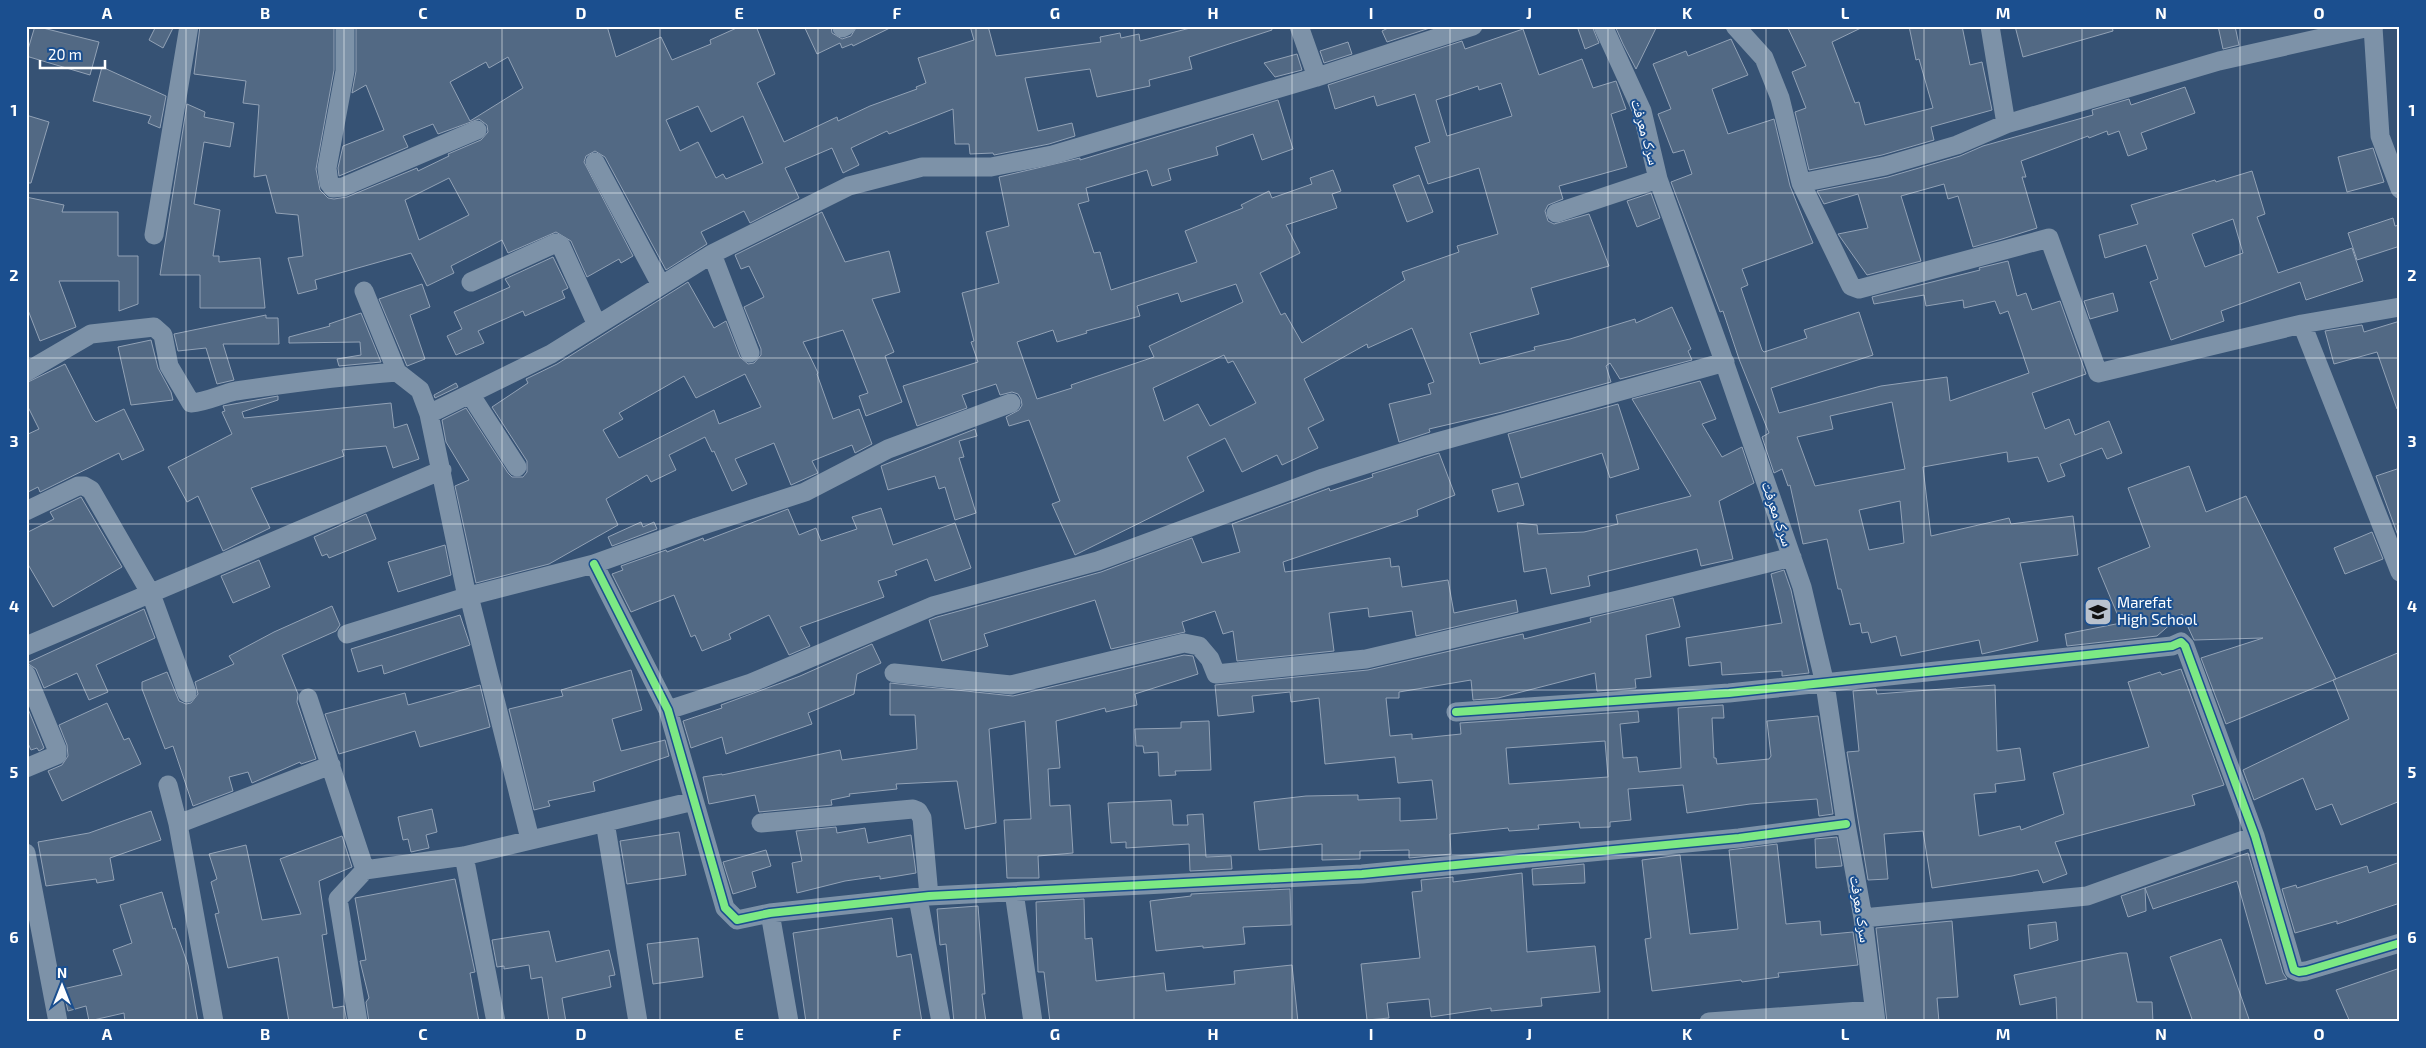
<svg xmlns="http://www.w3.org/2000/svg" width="2426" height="1048" viewBox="0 0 2426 1048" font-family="'Exo 2','Noto Naskh Arabic',sans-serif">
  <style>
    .building { fill: #526984; stroke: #92a2b6; fill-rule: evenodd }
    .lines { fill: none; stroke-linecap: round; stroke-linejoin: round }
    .minor { stroke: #7d92a8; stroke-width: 19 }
    .cycleway-casing { stroke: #1b4f8f; stroke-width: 11 }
    .cycleway { stroke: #7ce984; stroke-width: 8 }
    .grid { fill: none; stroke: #fff; stroke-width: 1; stroke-opacity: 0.55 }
    .labels { text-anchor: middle; stroke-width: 4; stroke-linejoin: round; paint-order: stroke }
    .street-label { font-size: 15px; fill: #fff; stroke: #1b4f8f }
    .poi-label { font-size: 15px; fill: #fff; stroke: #1b4f8f; text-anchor: start }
    .neatline { fill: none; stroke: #fff; stroke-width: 2 }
    .grid-label { font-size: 16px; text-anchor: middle; font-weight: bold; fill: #fff }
  </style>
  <rect width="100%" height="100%" fill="#365274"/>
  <path class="building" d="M35,26L99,42L90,75L26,56Z
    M156,26H174L163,48L149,40Z
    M200,26H334V70L316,169L320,190L328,198L334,199L347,197L417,168L418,171L449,156L448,154L481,140L488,132L487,125L479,119L438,134L433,124L403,136L408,147L339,176L338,168L343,146L384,130L366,85L352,93L356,71V26H607L616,57L661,37L672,60L711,44L710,40L741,26H756L775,74L757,83L784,142L837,117L838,121L870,106L917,89L916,87L926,83L918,58L974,40L970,26H988L996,56L1101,42L1100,37L1120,33L1121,38L1139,34L1140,41L1198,26H1271L1272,30L1189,57L1192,69L1149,80L1150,86L1097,97L1090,69L1025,78L1038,131L1072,123L1075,136L1049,144L994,155L993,153L970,154L969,144H955L953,109L889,134L887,131L851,148L859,165L843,173L832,148L785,168L799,198L750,223L744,211L701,232L707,244L666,270L605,157L595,151L586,156L584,162L633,256L621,263L619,259L587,277L571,241L556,232L508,253L502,240L451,266L454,273L427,286L411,253L315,280L317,289L298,294L288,258L303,256L298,215L276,213L266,175L254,177L259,105L243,103L246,81L194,74ZM508,57L523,88L470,121L450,82L486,62L489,68ZM698,106L711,132L743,116L763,163L726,179L723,174L716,178L698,142L680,151L666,120ZM449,178L469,215L419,240L405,200Z
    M804,26H831L832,33L842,39L851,36L857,26H894L853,46L852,44L842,48L840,43L817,54Z
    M1392,26H1436L1387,42L1382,31Z
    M1577,26H1592L1599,43L1585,49Z
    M1615,26H1657L1636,69L1623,44Z
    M1787,26H1865L1832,42L1855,103L1859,102L1865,125L1933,108L1919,59L1916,60L1909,26H1962L1970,65L1982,62L1992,110L1931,127L1934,140L1882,155L1809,170L1795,112L1806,108L1792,72L1806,66Z
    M2015,26H2112L2113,31L2023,57Z
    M2218,26H2235L2239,45L2223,49Z
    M1523,29L1539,75L1582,59L1593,88L1616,81L1626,109L1611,114L1627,167L1559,186L1563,199L1548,205L1545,211L1548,221L1554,224L1589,214L1609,266L1531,288L1539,314L1470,333L1480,364L1535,350L1534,347L1570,339L1635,319L1636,323L1672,307L1691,349L1688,351L1692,360L1620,379L1610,363L1606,366L1611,382L1502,412L1429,429L1430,432L1399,442L1389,404L1431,394L1428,384L1434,382L1412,328L1368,348L1367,344L1304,379L1324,420L1308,428L1318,448L1282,465L1277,455L1242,472L1225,438L1187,457L1204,491L1075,555L1052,504L1060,501L1029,420L1009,426L1006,417L1019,410L1022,405L1021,399L1018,394L1012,392L1000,395L996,384L962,395L967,408L917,426L903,386L978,362L971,342L974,341L962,293L999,283L986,232L1009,226L999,177L1080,158V160L1278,100L1293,149L1262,160L1253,134L1216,147L1218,155L1168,169L1171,180L1152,186L1147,170L1086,188L1089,201L1078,204L1094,253L1100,252L1111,290L1197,262L1185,231L1243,208L1241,205L1269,191L1272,198L1312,184L1310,178L1333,170L1341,191L1332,194L1337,208L1286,225L1300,253L1260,273L1281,315L1285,313L1302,343L1405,280L1402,272L1459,252L1457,246L1498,234L1479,168L1428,184L1415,147L1430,142L1415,94L1377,106L1374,96L1335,109L1328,85L1462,41L1465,49ZM1501,83L1512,116L1447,136L1436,100L1478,86L1479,90ZM1236,284L1243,302L1149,346L1154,357L1071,385L1072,388L1037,399L1017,342L1053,330L1057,342L1087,333L1086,331L1140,316L1137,306L1178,293L1181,302ZM1224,355L1228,363L1233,361L1256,403L1210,426L1198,404L1164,421L1153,388Z
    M1731,39L1748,75L1712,89L1728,134L1774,119L1790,186L1813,243L1742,269L1748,285L1741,288L1762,350L1764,352L1807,338L1804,330L1859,312L1873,355L1771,388L1779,413L1881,386L1947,377L1950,401L2029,373L2008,311L2000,314L1995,301L1964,308L1963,300L1926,306L1924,295L1874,304L1872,297L1980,270L1979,268L2008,261L2017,296L2026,293L2032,310L2060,301L2086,374L2032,393L2045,429L2069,419L2075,435L2109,421L2122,453L2107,459L2102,448L2060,464L2065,476L2048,482L2038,457L2008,462L2007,452L1923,467L1931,536L2009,518L2011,524L2073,516L2078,555L2020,563L2038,641L1982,654L1979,640L1901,656L1896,636L1871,643L1868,632L1862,633L1860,623L1850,625L1841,589H1838L1827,539L1803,544L1790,485L1788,486L1782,469L1774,473L1762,437L1769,433L1739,359L1723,311L1720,312L1671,182L1692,174L1684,150L1673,153L1658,114L1671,109L1653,64L1686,51L1688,56ZM1892,402L1905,469L1815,486L1797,437L1833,429L1830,416ZM1900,501L1904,543L1869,550L1859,510Z
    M1348,42L1352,54L1324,63L1320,51Z
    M1297,54L1302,70L1275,77L1264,63Z
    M102,67L166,96L160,128L148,123L151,116L93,101Z
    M2185,87L2195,113L2141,133L2147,149L2128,156L2119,131L2108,135L2107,131L2089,138L2088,136L2021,161L2026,177H2022L2037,228L2002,239L1973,247L1958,196L1948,199L1944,184L1901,196L1921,261L1867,275L1838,234L1868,228L1858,194L1824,204L1817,191L1888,177L1960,156L1983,146L2093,115L2092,110L2129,99L2131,105Z
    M187,104L205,112L204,117L234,123L230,147L204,142L194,204L220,210L213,256H219V262L260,258L265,308H200V275H160Z
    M26,115L49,122L31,183H26Z
    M2373,148L2384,182L2347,192L2338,157Z
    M2252,171L2265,214L2257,217L2278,273L2352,248L2363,281L2306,300L2300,282L2221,311L2224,321L2171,340L2150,282L2158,279L2146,245L2105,258L2099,235L2138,224L2131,205L2215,180L2216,182ZM2233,219L2243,253L2205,267L2192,234Z
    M1419,175L1433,212L1407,222L1393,185Z
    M1651,193L1660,218L1637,227L1627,201Z
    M26,197L64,205L62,212H118V256H138V304L119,311V281H59L76,327L40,341L26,305Z
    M822,212L845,262L889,251L900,292L872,299L894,352L885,356L902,402L866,416L859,396L868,393L843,330L803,342L818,373L817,374L833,419L859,409L872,444L855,453L852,445L812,461L818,473L791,485L774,443L735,459L747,484L732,491L714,451L712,452L705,437L669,455L676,470L651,482L647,475L606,499L618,525L549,564L476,583L455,486L469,480L446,442L442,420L466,408L508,473L512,477H523L527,472V461L492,407L528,383L526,379L557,364L688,282L714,328L726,321L740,357L748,364L754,363L761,355V349L744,307L764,297L749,266L741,269L735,255ZM745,374L761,407L719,424L714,410L619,458L603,430L623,419L619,413L684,376L696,398Z
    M2393,218L2395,226L2400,225V246L2357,260L2348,233Z
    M553,257L568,288L562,291L565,298L525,316L523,311L478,331L484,343L456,355L447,336L462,329L454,312L510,287L505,279Z
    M422,284L430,307L410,315L425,359L407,366L379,299Z
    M2113,293L2118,311L2090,319L2084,301Z
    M361,313L381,362L339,366L337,359L361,355L360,342L289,343V337L330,326L329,324Z
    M266,315V318H278L279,344H223L234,380L217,384L206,348L178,351L174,334Z
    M2400,321V408L2397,409L2377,352L2334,364L2325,331L2362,325L2364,332Z
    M151,340L158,368L171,392L173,400L131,405L118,347Z
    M65,364L93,419L96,422L124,409L144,450L122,460L119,453L40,492L38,487L26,493V435L39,429L26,403V383Z
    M1700,381L1716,419L1702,424L1722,457L1742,447L1754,483L1719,501L1733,559L1701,566L1697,549L1588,576L1590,586L1551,594L1546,568L1524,572L1517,523L1537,525L1538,534L1584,532L1618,524L1616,515L1691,496L1632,399Z
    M456,383L458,387L435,398L434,395Z
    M278,396V400L242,412L244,418L391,403L394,428L407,424L419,459L393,468L386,446L342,450L344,456L251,488L270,528L223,551L198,496L187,502L168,467L232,434L222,412L225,411L223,406Z
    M1618,404L1639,469L1610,478L1602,453L1521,478L1508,434Z
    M975,429L977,436L959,441L964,457L959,458L976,513L955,520L945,487L939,489L935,476L888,490L881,466Z
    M1439,453L1455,495L1417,510L1418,516L1283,562L1285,572L1390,558L1391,567L1399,566L1402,587L1448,580L1454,613L1516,600L1518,612L1416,636L1412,611L1369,617L1368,608L1329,613L1334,651L1237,661L1233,631L1223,634L1215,611L1182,622L1185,632L1111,649L1095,600L984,634L988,646L942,661L929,620L937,617L1101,572L1192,538L1202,563L1240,552L1232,524L1327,489L1329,488L1330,491L1373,477L1372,474Z
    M2189,466L2206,512L2246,496L2336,679L2226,724L2201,658L2263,638L2194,640L2182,614L2157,636L2067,646L2065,634L2121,623L2098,568L2150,547L2128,488Z
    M2400,468V541L2376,476Z
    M1518,483L1524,505L1498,512L1492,490Z
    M81,497L122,567L53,607L26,561V533L54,519L50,512Z
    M881,508L893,545L955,523L971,568L935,581L927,559L895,571L897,575L878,581L884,597L800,627L810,646L789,655L769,615L729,634L731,639L702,651L695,635L691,637L674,595L631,612L612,574L623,570L621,566L666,550L667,552L703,538L704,541L788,509L799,535L816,528L821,541L857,529L852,517Z
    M366,514L376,539L329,558L327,554L322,556L314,537Z
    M641,522L643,527L654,522L657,529L612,546L608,537Z
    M2372,532L2383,559L2345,574L2334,548Z
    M445,545L451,575L398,592L388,562Z
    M259,560L270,587L233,603L221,576Z
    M1784,570L1791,590L1809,673L1782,676V671L1722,675L1721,662L1689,666L1686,638L1782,623L1771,574Z
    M1673,598L1680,627L1646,635L1651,677L1635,679L1636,688L1597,691L1595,673L1498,698L1473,700L1471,680L1399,692V698H1386L1390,736L1412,734V739L1461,734L1460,723L1638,711L1639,722L1620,724L1623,758L1637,757L1639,772L1681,768L1678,708L1723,705L1724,718H1712L1714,758H1716L1717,764L1769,759L1771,756L1767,721L1818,716L1833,814L1819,816L1817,799L1750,804L1687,813L1683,785L1628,789L1631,820L1610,822V827L1580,828L1579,822L1538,825L1539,829L1509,831L1508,828L1450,834L1451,854L1409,858V850L1360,851V859L1322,860V844L1259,850L1254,802L1306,796L1358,795V800L1400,798V821L1437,819L1432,780L1398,783L1395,757L1325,764L1319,698L1291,702L1290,692L1252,696L1254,712L1218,716L1215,685L1368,670L1523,634L1524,639L1591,622L1590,618ZM1605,741L1608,777L1509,784L1506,748Z
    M332,606L340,625L336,631L282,655L298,694L297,702L316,759L301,764L300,762L252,783L248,772L229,777L233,791L193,806L173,746L165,749L142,689V682L167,672L179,701L186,704L191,703L198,694L195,682L234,664L229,656L274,632Z
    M144,609L155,638L96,665L108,692L89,700L77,673L44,688L36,669L27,663Z
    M460,615L470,645L384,674L382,665L358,672L351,649Z
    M872,644L881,663L857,674L854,694L808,713L812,724L726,754L722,737L691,748L683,721L722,708L721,705L800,676Z
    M2400,652V801L2341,825L2332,804L2316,810L2303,778L2254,800L2243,770L2349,719L2333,680Z
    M1184,655L1193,656L1198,674L1135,694L1137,705L1106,712L1105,708L1056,721L1060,768L1048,769L1050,806L1070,805L1073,853L1038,856L1039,878H1007L1004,820L1031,819L1025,721L989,729L996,823L965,829L957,781L896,784L897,789L849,794L850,796L831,800L832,805L759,812L755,795L709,804L703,777L722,774V775L840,750L842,760L917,749L915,715H890V683L1013,696Z
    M2181,669L2224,785L2192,795L2195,805L2055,842L2067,874L2043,883L2038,870L2012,876L1932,888L1923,831L1884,834L1888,879L1868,880L1847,752L1859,751L1853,691L1876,689L1877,694L1995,685L1997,751L2020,748L2025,780L1995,784L1996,792L1974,794L1979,836L2020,826L2021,830L2064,814L2053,773L2149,747L2128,682L2160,672L2162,675Z
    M631,670L642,710L612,719L621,751L665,740L669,756L593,782L595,791L548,801L550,806L534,810L509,709L563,696L561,690Z
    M480,685L490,727L420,747L415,731L339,754L325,714L405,693L408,705Z
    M107,703L124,740L129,738L141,764L62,801L48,771L62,765L68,756L67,745L59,725Z
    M26,704L44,748L39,751L37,748L31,750L26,739Z
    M1209,721L1211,770L1175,771L1176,775L1159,776L1158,752L1144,753L1143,746H1136L1135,729L1181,728V722Z
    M1171,800L1173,825H1188L1187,815L1203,814L1206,857L1231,856L1232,869L1190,871L1189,844L1126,848V842L1111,843L1108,803Z
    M432,809L437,832L426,835L429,848L411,852L408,839L403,840L398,817Z
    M151,811L161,840L110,858L114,880L97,883L96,879L46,886L38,842L89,833Z
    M836,827L837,833L865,828L868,843L911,835L916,873L880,879V876L845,881L797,893L792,863L802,861L796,831Z
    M679,832L686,875L627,884L620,841Z
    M342,836L352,867L319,881L327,934L322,935L333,1008L344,1006L347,1022H289L278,957L228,968L215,914L219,913L211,882L217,879L209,854L246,845L262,920L301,914L280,859Z
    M1837,837L1842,866L1816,868L1815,839Z
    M1777,844L1786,924L1820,921L1821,935L1853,932L1858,965L1778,973L1779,977L1742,982L1741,980L1652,991L1645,939L1651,938L1642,860L1680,855L1690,934L1738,929L1729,850Z
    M766,850L771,866L752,872L756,887L733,894L723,862Z
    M2248,853L2283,973L2287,979L2266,984L2237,881L2153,909L2145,888L2146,911L2128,917L2121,896Z
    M2400,862V903L2337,924V921L2295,933L2282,889L2296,885L2297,888L2367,866L2369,873Z
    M1584,864L1585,883L1533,885L1532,869Z
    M1522,873L1527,952L1595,946L1600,992L1541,998L1542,1006L1491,1011V1008L1431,1017L1429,999L1387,1003L1389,1018L1367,1020L1361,964L1420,958L1412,892L1422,891L1421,880L1453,877V882Z
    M455,879L475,972L470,973L479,1022H369L366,1002L369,998L360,961L366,960L355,898Z
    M1290,889L1291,925L1243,927L1245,944L1203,948V946L1156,951L1150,901L1191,896V894Z
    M162,892L173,929L175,928L188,965L198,1022H125L124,1013L89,1021L86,1006L68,1011L63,989L122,975L113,950L132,943L120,905Z
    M1084,899L1085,939L1092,938L1096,981L1164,973L1166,991L1235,984L1234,971L1292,965L1298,1022H1050L1044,972H1038L1036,902Z
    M978,906L985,994H982L986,1022H954L946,944L940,945L937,909Z
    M892,918L897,957L911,954L922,1022H806L793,933Z
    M1952,921L1958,997L1937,998L1939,1022H1887L1876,928Z
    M2056,922L2058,940L2030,949L2028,925Z
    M549,931L556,962L609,950L615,975L609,976L611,987L562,998L566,1022H549L542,977L531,979L529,965L504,969V966L497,967L492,940Z
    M698,938L703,977L653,984L647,944Z
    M2221,939L2236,982L2250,1022H2193L2170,957Z
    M2120,953H2127L2137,1002H2152L2153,1022H2057L2056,997L2020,1005L2014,975Z
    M2400,968V1022H2350L2336,990Z"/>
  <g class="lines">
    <path class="minor" d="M345,26V71L327,168L329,183L333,188L343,187L477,130
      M1299,26L1317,77
      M1603,26L1642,111L1658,179L1720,350L1802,587L1825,684L1846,824L1863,918L1876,1022
      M1735,26L1764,58L1780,98L1801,183L1851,286L1859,289L2049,238L2098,373L2302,324L2400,307
      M1990,26L2006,124
      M2373,27L2380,136L2400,189
      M842,28L846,26
      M595,162L661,285
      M1801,183L1885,166L1957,145L2006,124L2219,61L2374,26
      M1556,213L1658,179
      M154,235L189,26
      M712,254L750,353
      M471,282L556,243L561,246L597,325
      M364,291L397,372
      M2302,324L2400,572
      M26,372L91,334L154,327L163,335L169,366L191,403C207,402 221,394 236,391C290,383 343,376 397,372L420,390L429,414L465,587L469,596L530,839
      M470,394L517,467
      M429,414L551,354L712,254L849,186L922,167H991L1052,155L1317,77L1473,26
      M26,511L78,486H84L91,490L151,594L187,693
      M594,564L668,710L725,908L737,920L770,913L929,896L1362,874L1739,838L1846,824
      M347,634L469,596L594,564L697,527L805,492L888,449L1011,403
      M26,646L442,470
      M894,673L1011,685L1184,643L1199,646L1210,659L1216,674L1366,659L1635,596L1792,557
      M26,674L57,749V755L26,768
      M308,698L365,870L338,899L358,1022
      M668,710L751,683L933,606L1098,561L1323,478L1423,446L1725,362
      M1456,712L1729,693L2172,646L2181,642L2185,646L2255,836L2294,970L2299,972L2306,971L2400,943
      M168,785L178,824L214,1022
      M605,822L638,1022
      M761,823L913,809L918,811L922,818L929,896
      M178,824L331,765
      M26,853L58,1022
      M464,856L496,1022
      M365,870L464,856L694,801
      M1014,892L1033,1022
      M918,898L941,1022
      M770,913L789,1022
      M1863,918L2087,896L2255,836
      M1709,1022L1874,1010"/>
    <defs>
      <path id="cycleway" d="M594,564L668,710L725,908L737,920L770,913L929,896L1362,874L1739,838L1846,824
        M1456,712L1729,693L2172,646L2181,642L2185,646L2255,836L2294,970L2299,972L2306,971L2400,943"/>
    </defs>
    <use href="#cycleway" class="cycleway-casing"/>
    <use href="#cycleway" class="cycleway"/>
  </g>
  <path class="grid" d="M186,26V1022M344,26V1022M502,26V1022M660,26V1022M818,26V1022M976,26V1022M1134,26V1022M1292,26V1022M1450,26V1022M1608,26V1022M1766,26V1022M1924,26V1022M2082,26V1022M2240,26V1022M26,193H2400M26,358H2400M26,524H2400M26,690H2400M26,855H2400"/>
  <defs>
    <symbol id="school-square" viewBox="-11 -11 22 22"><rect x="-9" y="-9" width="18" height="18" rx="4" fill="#b9c2ce" stroke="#1b4f8f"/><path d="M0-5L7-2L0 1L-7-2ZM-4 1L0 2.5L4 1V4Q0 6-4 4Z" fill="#111"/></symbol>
  </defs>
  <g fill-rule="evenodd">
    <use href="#school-square" x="2082" y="596" width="32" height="32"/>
  </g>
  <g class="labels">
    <g class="street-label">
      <text transform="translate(1645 132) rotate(74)" y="5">سرک معرفت</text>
      <text transform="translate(1777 514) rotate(71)" y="5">سرک معرفت</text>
      <text transform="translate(1860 909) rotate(81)" y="5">سرک معرفت</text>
    </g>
    <g class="poi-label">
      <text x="2117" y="608">Marefat<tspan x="2117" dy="17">High School</tspan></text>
    </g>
  </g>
  <rect width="2426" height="1048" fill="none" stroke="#1b4f8f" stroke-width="55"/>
  <g transform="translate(62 986)" stroke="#1b4f8f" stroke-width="4" paint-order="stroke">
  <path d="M0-4L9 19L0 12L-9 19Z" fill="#ffffff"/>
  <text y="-8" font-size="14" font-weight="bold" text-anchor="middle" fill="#ffffff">N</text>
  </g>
  <path d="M40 60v8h65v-8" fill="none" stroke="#ffffff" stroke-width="2.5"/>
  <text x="48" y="60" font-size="15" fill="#ffffff" stroke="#1b4f8f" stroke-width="4" paint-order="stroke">20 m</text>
  <rect x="28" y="28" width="2370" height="992" class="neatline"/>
  <g class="grid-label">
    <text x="107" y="19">A</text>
    <text x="265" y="19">B</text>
    <text x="423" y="19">C</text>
    <text x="581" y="19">D</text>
    <text x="739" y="19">E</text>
    <text x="897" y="19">F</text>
    <text x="1055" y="19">G</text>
    <text x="1213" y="19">H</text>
    <text x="1371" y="19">I</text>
    <text x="1529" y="19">J</text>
    <text x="1687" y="19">K</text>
    <text x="1845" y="19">L</text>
    <text x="2003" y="19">M</text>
    <text x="2161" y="19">N</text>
    <text x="2319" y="19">O</text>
    <text x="14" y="116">1</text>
    <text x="2412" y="116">1</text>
    <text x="14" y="281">2</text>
    <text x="2412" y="281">2</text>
    <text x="14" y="447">3</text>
    <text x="2412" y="447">3</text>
    <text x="14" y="612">4</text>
    <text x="2412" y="612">4</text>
    <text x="14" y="778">5</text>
    <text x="2412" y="778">5</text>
    <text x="14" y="943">6</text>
    <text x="2412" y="943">6</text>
    <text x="107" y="1040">A</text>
    <text x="265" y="1040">B</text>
    <text x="423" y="1040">C</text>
    <text x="581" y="1040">D</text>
    <text x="739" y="1040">E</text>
    <text x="897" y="1040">F</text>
    <text x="1055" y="1040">G</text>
    <text x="1213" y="1040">H</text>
    <text x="1371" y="1040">I</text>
    <text x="1529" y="1040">J</text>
    <text x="1687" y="1040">K</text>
    <text x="1845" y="1040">L</text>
    <text x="2003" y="1040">M</text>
    <text x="2161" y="1040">N</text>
    <text x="2319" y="1040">O</text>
  </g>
</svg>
